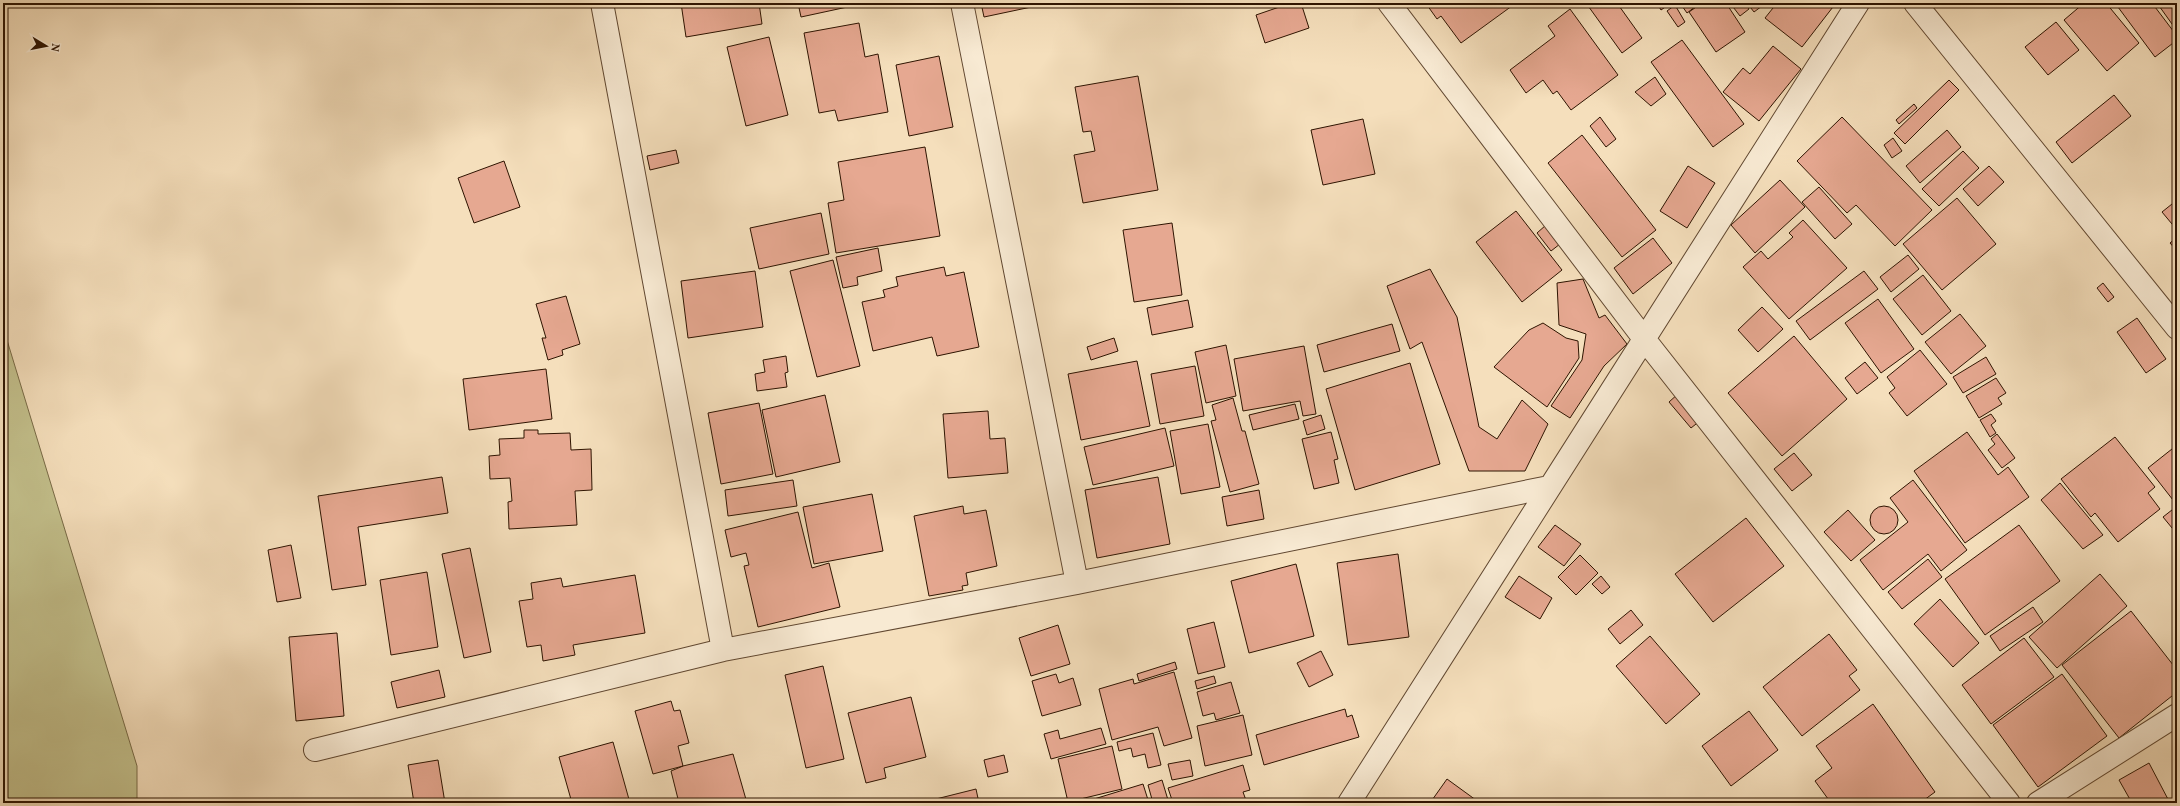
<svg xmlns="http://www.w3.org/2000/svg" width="2180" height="806" viewBox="0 0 2180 806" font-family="Vollkorn,serif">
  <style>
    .green { fill: #c3c08c; stroke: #786a46 }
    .building { fill: #e6a891; stroke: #2e1401 }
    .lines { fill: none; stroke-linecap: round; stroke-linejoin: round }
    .street-casing { stroke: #604730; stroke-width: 24 }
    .street { stroke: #f8ead3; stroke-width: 22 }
  </style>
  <rect width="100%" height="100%" fill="#f5dfbc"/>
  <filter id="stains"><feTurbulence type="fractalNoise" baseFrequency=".005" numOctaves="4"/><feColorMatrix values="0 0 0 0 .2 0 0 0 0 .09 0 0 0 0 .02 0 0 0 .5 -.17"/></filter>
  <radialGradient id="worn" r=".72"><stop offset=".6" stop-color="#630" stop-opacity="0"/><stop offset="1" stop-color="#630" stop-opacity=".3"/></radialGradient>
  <path class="green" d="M3,327L137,766V803H3Z"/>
  <path class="building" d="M681,3H759L762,24L686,37Z
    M798,3H852V6L801,17Z
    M981,3H1035L1036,6L984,17Z
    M1291,3H1301L1309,28L1265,43L1256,15Z
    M1430,3H1516L1461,43L1441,16L1437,19L1427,5Z
    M1586,3H1617L1642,38L1622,53Z
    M1657,3H1671L1661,10Z
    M1680,3H1700L1687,13Z
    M1702,3H1726L1745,32L1716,52L1689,12Z
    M1730,3H1745L1749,9L1740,16Z
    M1747,3H1766L1754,12Z
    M1777,3H1836L1802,47L1765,18Z
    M2084,3H2106L2139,43L2107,71L2064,20Z
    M2115,3H2152L2177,36V40L2155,57Z
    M2157,3H2177V31Z
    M1675,5L1685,22L1678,27L1667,11Z
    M1570,9L1618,75L1571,110L1557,91L1553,94L1543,80L1526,93L1510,70L1555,36L1548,26Z
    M2056,22L2079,50L2048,75L2025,47Z
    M859,23L865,57L878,54L888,112L838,121L835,110L819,113L804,33Z
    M769,37L788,115L746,126L727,47Z
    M1682,40L1744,124L1713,147L1651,62Z
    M1773,46L1801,69L1759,121L1723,92L1743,68L1750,74Z
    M939,56L953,127L909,136L896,65Z
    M1138,76L1158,190L1083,203L1074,155L1095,151L1091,131L1083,132L1075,87Z
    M1655,77L1666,94L1651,106L1635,92Z
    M1949,80L1959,90L1905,144L1894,133Z
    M2114,95L2131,116L2072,163L2056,142Z
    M1914,104L1917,108L1899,124L1896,120Z
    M1600,117L1616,139L1606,147L1590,126Z
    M1842,117L1932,210L1895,246L1856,205L1847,213L1797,161Z
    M1363,119L1375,174L1323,185L1311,130Z
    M1947,130L1961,147L1920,183L1906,166Z
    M1582,135L1656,230L1622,257L1548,163Z
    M1893,138L1902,151L1892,158L1884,145Z
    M925,147L940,236L836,253L828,203L844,200L838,162Z
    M676,150L679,163L650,170L647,156Z
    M1963,151L1979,168L1939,206L1922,189Z
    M504,161L520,207L474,223L458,178Z
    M1688,166L1715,183L1687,228L1660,211Z
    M1989,166L2004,182L1978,206L1963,189Z
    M1780,180L1805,207L1755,253L1731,225Z
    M1819,187L1852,224L1835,239L1802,202Z
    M1957,198L1996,244L1942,290L1903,244Z
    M2177,200V230L2162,212Z
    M1516,211L1562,270L1522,302L1476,242Z
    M821,213L829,254L759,269L750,228Z
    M1803,220L1847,268L1789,319L1743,267L1761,251L1768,259L1793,237L1789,233Z
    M1172,223L1182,295L1134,302L1123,230Z
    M1546,225L1560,244L1551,251L1537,233Z
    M2177,237V251L2170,243Z
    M1653,238L1672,263L1633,294L1614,268Z
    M878,248L882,271L857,277L858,285L843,288L836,257Z
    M1908,255L1919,269L1891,292L1880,277Z
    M833,260L860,366L817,377L790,271Z
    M944,267L946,276L964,272L979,347L937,356L932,337L873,351L862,302L885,297L883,290L898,286L896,277Z
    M1430,269L1457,317L1479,427L1497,439L1522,400L1548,424L1525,471H1469L1422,342L1410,349L1387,286Z
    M755,271L763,327L688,338L681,281Z
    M1864,271L1878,289L1810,340L1796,321Z
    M1923,275L1951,311L1922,335L1893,299Z
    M1583,279L1599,318L1605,315L1627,344L1604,366L1570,418L1551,406L1582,360L1586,334L1559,325L1557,283Z
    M2103,283L2114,297L2108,302L2097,288Z
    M566,296L580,344L562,350L563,355L548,360L542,338H546L536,304Z
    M1878,299L1914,349L1881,373L1845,323Z
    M1188,300L1193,327L1152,335L1147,308Z
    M1762,307L1783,329L1758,352L1738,330Z
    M1960,314L1986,346L1951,374L1925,342Z
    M2137,318L2166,359L2146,373L2117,332Z
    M1543,323L1566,338L1578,341L1579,358L1547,407L1494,367L1529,330Z
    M1392,324L1400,351L1324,372L1317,345Z
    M1794,336L1847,399L1782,456L1728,393Z
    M1114,338L1118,351L1091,360L1087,347Z
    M1226,345L1236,396L1206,403L1195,352Z
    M1304,346L1316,414L1303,416L1300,401L1243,411L1234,359Z
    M1920,350L1947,384L1907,416L1889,393L1895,388L1887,377Z
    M786,356L788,372L785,373L787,387L757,391L755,374L765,372L763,360Z
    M1986,357L1996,374L1963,393L1953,377Z
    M1137,361L1150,426L1081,440L1068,374Z
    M1865,362L1878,378L1857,394L1845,378Z
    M1410,363L1440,464L1355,490L1326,389Z
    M1195,366L1204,416L1160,424L1151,374Z
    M546,369L552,419L469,430L463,379Z
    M1996,378L2006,393L1998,398L2002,404L1979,418L1966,396Z
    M1679,393L1701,420L1691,428L1669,402Z
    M825,395L840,462L776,477L762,410Z
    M1233,398L1242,431H1245L1259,484L1230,492L1211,421L1216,420L1212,405Z
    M759,403L773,474L721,484L708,413Z
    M1295,404L1299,419L1253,430L1249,415Z
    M988,411L990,439L1005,438L1008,473L948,478L943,414Z
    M1991,414L1996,421L1991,425L1996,433L1990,437L1980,420Z
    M1321,415L1325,429L1307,435L1303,421Z
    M1208,424L1220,487L1181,494L1170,431Z
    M1165,428L1174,466L1093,485L1084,447Z
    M524,430H538V434L570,433L571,450L591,449L592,490L575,491L577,525L509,529L508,502L512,501L510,478L490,479L489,456L500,455L499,439L524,438Z
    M1331,432L1338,459L1334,460L1339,483L1314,489L1302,439Z
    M1967,432L1998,475L2008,467L2029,497L1965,543L1914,471Z
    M1997,434L2015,458L2002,468L1988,450L1995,444L1991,439Z
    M2115,437L2155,487L2148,493L2160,509L2118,542L2095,513L2091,517L2061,479Z
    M2177,445V497L2173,500L2148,468Z
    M1794,453L1812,475L1792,491L1774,469Z
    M442,477L448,513L358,527L366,585L332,590L318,496Z
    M1158,477L1170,544L1097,558L1085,490Z
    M793,480L797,506L728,516L725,490Z
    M1913,480L1967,550L1941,571L1928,554L1883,590L1860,560L1908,522L1890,498Z
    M2060,483L2103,535L2083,549L2041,500Z
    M1259,490L1264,519L1227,526L1222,497Z
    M872,494L883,551L814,564L803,507Z
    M963,506L964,514L986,510L997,566L966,573L968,585L962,586L963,590L929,596L914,516Z
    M2177,506V534L2163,517Z
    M1870 520a14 14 0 1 1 28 0a14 14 0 1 1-28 0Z
    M1848,510L1875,540L1851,561L1824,532Z
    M798,512L812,568L829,563L840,607L758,627L744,566L749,565L746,553L731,557L725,530Z
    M1746,518L1784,566L1713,622L1675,574Z
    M1555,525L1581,544L1564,566L1538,547Z
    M2019,525L2060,581L1985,635L1945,579Z
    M291,545L301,598L277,602L268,550Z
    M470,548L491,652L464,658L442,554Z
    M1398,554L1409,637L1348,645L1337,563Z
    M1580,555L1598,573L1576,595L1558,577Z
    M1928,559L1942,577L1902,609L1888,592Z
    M1296,564L1314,636L1249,653L1231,581Z
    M427,572L438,647L391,655L380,580Z
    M2100,574L2127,606L2057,668L2029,637Z
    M635,575L645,633L573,645L575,655L543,661L541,645L527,647L519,601L533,599L531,583L561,578L563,587Z
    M1519,576L1552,598L1540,619L1505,597Z
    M1601,576L1610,587L1602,594L1592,584Z
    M1940,599L1979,643L1953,667L1914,624Z
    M2033,607L2043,622L2000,651L1990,636Z
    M1631,610L1643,625L1620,644L1608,629Z
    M2131,611L2177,670V692L2119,738L2062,665Z
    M1214,622L1225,667L1198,674L1187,629Z
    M1058,625L1070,664L1031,676L1019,638Z
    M337,633L344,716L296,721L289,637Z
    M1829,634L1857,670L1849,676L1860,690L1802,736L1763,687Z
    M1650,636L1700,694L1666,724L1616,666Z
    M2024,638L2054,677L1991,724L1962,685Z
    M1321,651L1333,675L1309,687L1297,663Z
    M1175,662L1177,669L1139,681L1137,674Z
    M823,666L844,759L806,768L785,675Z
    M439,670L445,697L397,708L391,682Z
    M1174,672L1192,738L1164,746L1158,727L1112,740L1099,689L1133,679L1134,684Z
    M1056,674L1059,683L1073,678L1081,705L1042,716L1032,681Z
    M2062,674L2107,736L2038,787L1993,725Z
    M1214,676L1216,683L1197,689L1195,681Z
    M1231,682L1240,713L1216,720L1214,713L1203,716L1197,692Z
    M911,697L926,757L884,768L886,778L866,783L848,713Z
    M671,701L674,711L680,710L689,743L678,746L683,766L653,774L635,711Z
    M1873,704L1935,792L1920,803H1831L1815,781L1832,768L1816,746Z
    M1345,709L1347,717L1352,715L1359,737L1264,765L1256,735Z
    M1749,711L1778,750L1731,786L1702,746Z
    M1243,715L1252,755L1205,766L1197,726Z
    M1101,728L1106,744L1051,759L1044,734L1058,730L1060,739Z
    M1153,733L1161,765L1148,768L1145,754L1133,757L1131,748L1119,751L1117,742Z
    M613,742L630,803H572L559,757Z
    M1112,746L1122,789L1068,802L1058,759Z
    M733,754L747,803H679L671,771L683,766Z
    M1004,755L1008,772L988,777L984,760Z
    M438,760L445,803H414L408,765Z
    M1190,760L1193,776L1172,780L1168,764Z
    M2149,763L2170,803H2132L2119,780Z
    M1243,765L1250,790L1243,792L1247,803H1173L1168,788Z
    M1447,779L1480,803H1430Z
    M1162,780L1168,800L1153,803L1148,785Z
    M1143,784L1149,803H1081Z
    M976,789L979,803H920Z"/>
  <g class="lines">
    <defs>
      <path id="street" d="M602,3L723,650
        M962,3L1077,583
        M1389,3L1645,340L2009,803
        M1915,3L2177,328
        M315,750L723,650L1077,583L1549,487
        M1349,803L1858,3
        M2038,803L2177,715"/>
    </defs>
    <use href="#street" class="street-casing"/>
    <use href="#street" class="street"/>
  </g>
  <rect width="2180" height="806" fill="none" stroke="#f5dfbc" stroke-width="16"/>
  <rect x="4" y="4" width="2172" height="798" fill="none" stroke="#2e1401" stroke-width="2"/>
  <rect x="8" y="8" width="2164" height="790" fill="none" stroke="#2e1401"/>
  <g transform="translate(46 46) rotate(100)" stroke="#f8ead3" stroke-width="3" paint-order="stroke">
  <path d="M0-3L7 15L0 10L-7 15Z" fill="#2e1401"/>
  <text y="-6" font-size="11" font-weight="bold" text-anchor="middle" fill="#2e1401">N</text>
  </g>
  <rect width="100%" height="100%" filter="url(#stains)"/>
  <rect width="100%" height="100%" fill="url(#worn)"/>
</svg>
